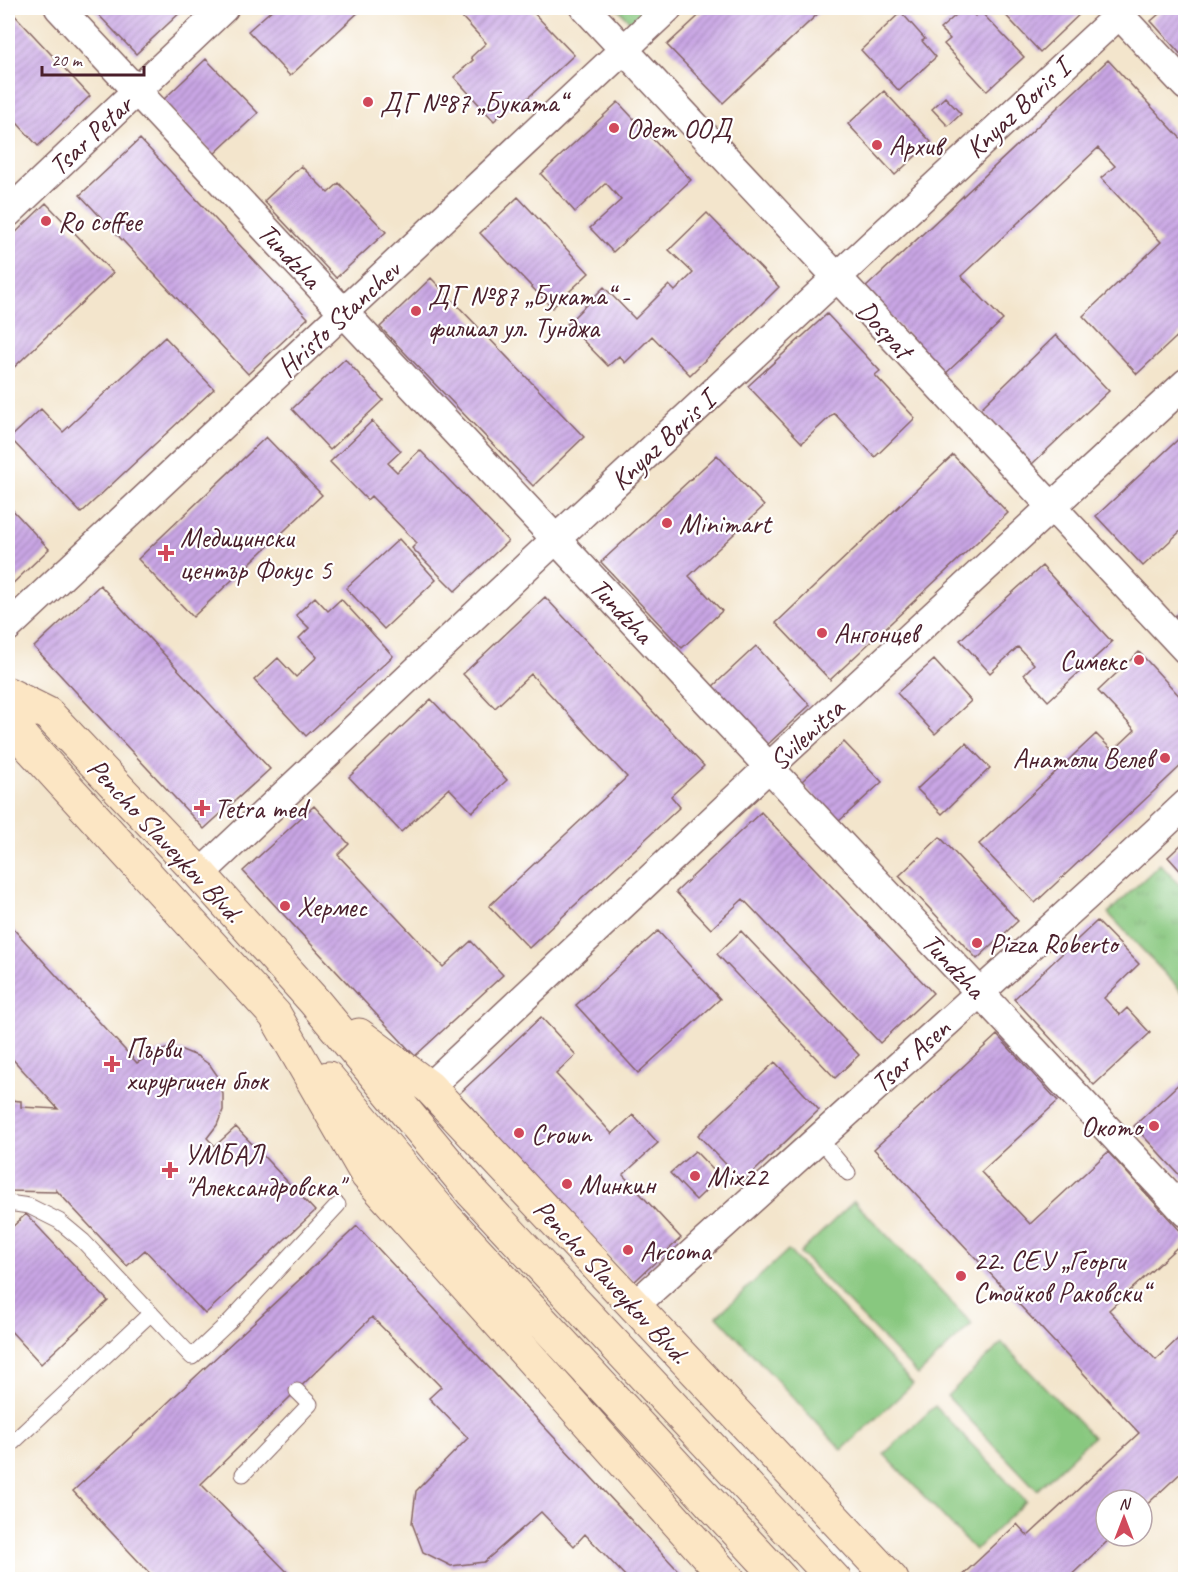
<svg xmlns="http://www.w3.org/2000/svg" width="1193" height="1587" viewBox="0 0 1193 1587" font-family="Caveat,sans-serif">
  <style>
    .grass { fill: url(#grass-tufts); stroke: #697455; stroke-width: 1.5 }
    .garden { fill: #88c87f; stroke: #697455; stroke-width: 1.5 }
    .building { fill: url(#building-hatch) }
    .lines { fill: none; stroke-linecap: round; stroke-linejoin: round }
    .lane-casing { stroke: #856463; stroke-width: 17 }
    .street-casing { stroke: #856463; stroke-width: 31 }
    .secondary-casing { stroke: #856463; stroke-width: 35 }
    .lane { stroke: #fff; stroke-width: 15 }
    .street { stroke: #fff; stroke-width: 28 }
    .secondary { stroke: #fce6c4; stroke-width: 33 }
    .poi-dot { fill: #d1495b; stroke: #fff; stroke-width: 2 }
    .labels { text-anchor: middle; stroke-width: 4.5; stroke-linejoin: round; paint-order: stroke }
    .poi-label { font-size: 28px; fill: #4a1f2b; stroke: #fff; text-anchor: start }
    .street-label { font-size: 28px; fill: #4a1f2b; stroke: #fff }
  </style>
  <defs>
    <pattern id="grass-tufts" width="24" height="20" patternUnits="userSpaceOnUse" patternTransform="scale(1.5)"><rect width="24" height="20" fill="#88c87f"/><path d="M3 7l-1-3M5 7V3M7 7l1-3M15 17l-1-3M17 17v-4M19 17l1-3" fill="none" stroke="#77ab6e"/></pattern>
    <pattern id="building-hatch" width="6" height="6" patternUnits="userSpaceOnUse" patternTransform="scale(1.5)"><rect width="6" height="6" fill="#c9a6e5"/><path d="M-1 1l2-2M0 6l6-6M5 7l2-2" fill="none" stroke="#a587ba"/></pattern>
  </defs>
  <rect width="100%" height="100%" fill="#fff"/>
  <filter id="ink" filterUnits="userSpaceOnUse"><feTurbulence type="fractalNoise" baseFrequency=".0167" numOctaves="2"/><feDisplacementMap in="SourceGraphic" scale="12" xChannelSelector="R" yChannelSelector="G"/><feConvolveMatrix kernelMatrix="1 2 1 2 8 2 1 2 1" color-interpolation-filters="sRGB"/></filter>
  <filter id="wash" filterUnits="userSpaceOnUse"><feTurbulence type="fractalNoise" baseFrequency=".008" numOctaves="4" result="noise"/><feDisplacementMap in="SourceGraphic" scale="24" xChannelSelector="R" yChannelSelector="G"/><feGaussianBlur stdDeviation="1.35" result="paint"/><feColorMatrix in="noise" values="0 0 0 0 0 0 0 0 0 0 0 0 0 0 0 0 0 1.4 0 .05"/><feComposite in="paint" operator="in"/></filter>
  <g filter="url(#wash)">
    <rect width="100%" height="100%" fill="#f3e5cc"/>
    <path class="grass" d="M617,8H650L633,25Z
      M1160,864L1185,891V995L1108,913Z"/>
    <path class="garden" d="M854,1201L972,1324L918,1375L800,1253Z
      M788,1250L913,1384L842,1450L717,1316Z
      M1002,1343L1093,1437L1037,1490L947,1396Z
      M935,1406L1026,1501L975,1550L884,1454Z"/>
    <g id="blocks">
      <path class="building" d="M8,8L90,96L38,146L8,113Z
        M92,8H185L136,54Z
        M274,8H363L290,76L248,31Z
        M470,8H529L574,55L518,107L514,103L494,121L454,77L473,60L471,57L486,43L461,16Z
        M707,8H824L723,103L667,45Z
        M964,8H967L975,16L980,11L1024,57L987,91L944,44L950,39L940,29Z
        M999,8H1084L1085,9L1040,52Z
        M1166,8H1185V59L1151,21Z
        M901,12L925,39L922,41L936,57L899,91L861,50Z
        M206,59L258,113L213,155L162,101Z
        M1108,60L1185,143V329L1137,374L1083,316L1161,242L1101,178L1115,166L1098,148L961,276L1003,320L944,375L864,289Z
        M884,91L931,142L895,175L848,124Z
        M945,97L961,114L948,126L932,109Z
        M618,102L691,180L613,252L590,228L621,200L606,183L575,212L541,174Z
        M140,139L308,318L248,374L80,195Z
        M301,166L328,193L339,183L386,232L336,278L264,201Z
        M518,197L589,273L552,308L480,233Z
        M46,203L113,273L8,373V240Z
        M707,213L779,287L690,375L652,336L625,363L619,356L608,366L567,324L604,287L635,319L669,285L675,291L693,273L669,250Z
        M431,278L584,437L533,486L380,327Z
        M827,314L880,371L875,375L915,418L875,457L834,413L802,443L748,386Z
        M1056,335L1109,391L1032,464L980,409Z
        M165,337L214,389L81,513L10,438L41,409L63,432Z
        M345,359L383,400L330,450L292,409Z
        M372,421L401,451L388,463L397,472L420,450L508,541L455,591L412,548L417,543L371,496L367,500L330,462Z
        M1185,433V527L1143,566L1096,516Z
        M266,437L322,495L193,617L138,559Z
        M717,455L764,506L689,576L722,611L682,648L601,562Z
        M953,455L1008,513L830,680L776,623Z
        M8,505L49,549L8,588Z
        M399,539L436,580L384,629L346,588Z
        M1042,566L1112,642L1048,701L1024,674L1034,664L1018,647L990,673L960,640Z
        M100,585L270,769L204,829L34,647Z
        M315,597L328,611L341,599L393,656L306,736L254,680L278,658L296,677L317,657L299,638L309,628L296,615Z
        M545,597L704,766L671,796L680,807L529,948L489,906L627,777L531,674L495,708L463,674Z
        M1185,606V632L1173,618Z
        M756,646L810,705L765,747L711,688Z
        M1139,652L1185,702V762L1035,903L979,844L1096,734L1113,751L1135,730L1098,691Z
        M934,660L971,701L935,734L897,693Z
        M431,699L507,780L472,812L449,788L401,832L349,777Z
        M844,742L882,782L838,822L801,782Z
        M966,743L990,768L942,814L917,789Z
        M314,806L349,844L338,855L443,967L471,941L503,975L415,1056L243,871Z
        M761,812L933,993L880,1043L743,899L711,929L676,892Z
        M940,837L1018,921L977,959L899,876Z
        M1185,841V876L1168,857Z
        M1097,921L1139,964L1104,998L1120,1015L1127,1008L1150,1033L1094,1085L1014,999Z
        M8,923L137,1063L151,1054L166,1049L182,1050L197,1056L210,1065L219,1078L223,1094V1110L217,1125L207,1138L215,1146L236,1127L315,1211L205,1314L145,1250L127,1266L56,1190V1192L8,1191V1100L21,1101V1107L58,1109L8,1054Z
        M658,931L720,999L638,1073L576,1005Z
        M741,931L859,1055L835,1078L717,954Z
        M541,1017L576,1055L556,1074L605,1126L612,1134L633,1115L658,1143L623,1175L681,1238L634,1282L459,1094Z
        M997,1035L1058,1101L981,1172L1030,1224L1108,1152L1185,1236V1240L1109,1310L1156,1360L1185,1332V1469L1142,1509V1500H1106V1536H1113L1066,1580H957L1017,1524L1028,1536L1139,1433L874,1149Z
        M775,1062L819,1110L743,1182L698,1135Z
        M1185,1078V1181L1134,1126Z
        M695,1151L720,1177L696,1200L670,1173Z
        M26,1214L108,1301L41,1364L8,1328V1231Z
        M357,1226L687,1580H629L585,1534L574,1546L541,1512L484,1562L451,1566L423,1552L412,1523L416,1491L468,1438L429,1398L441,1387L372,1317L201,1484L295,1580H156L96,1516L73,1491Z"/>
    </g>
  </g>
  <g filter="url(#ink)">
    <use href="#blocks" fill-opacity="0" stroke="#856463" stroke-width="1.5"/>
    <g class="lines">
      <defs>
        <path id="lane" d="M819,1138L848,1173
          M8,1203L29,1206L59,1221L83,1241L192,1357L230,1321L338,1205
          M8,1447L151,1313
          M243,1474L310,1404L297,1391"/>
        <path id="street" d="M59,8L1186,1213
          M585,8L1186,650
          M1113,8L1186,86
          M8,213L224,8
          M8,627L668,8
          M200,874L556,539L1126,8
          M429,1087L769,767L1186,383
          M635,1305L1124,862L1186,804"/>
        <path id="secondary" d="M8,694L48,714L200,874L314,1001L472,1192L835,1580
          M8,694L22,738L275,1015L367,1175L729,1580
          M359,1035L429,1087L892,1580
          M328,1078L446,1218L782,1580"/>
      </defs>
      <use href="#lane" class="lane-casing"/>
      <use href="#street" class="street-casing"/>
      <use href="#secondary" class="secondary-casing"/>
      <use href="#lane" class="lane"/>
      <use href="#street" class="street"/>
      <use href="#secondary" class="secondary"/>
    </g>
  </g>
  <g class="poi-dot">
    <circle cx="368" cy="102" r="6"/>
    <circle cx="614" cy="128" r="6"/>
    <circle cx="877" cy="145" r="6"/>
    <circle cx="46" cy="221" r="6"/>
    <circle cx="416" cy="311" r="6"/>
    <circle cx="667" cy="523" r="6"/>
    <path d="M163 544h6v6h6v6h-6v6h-6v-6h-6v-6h6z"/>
    <circle cx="822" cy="633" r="6"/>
    <circle cx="1139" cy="660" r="6"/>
    <circle cx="1165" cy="758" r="6"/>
    <path d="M199 799h6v6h6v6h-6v6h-6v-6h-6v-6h6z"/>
    <circle cx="285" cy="906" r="6"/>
    <circle cx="977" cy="943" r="6"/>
    <path d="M109 1055h6v6h6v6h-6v6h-6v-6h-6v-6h6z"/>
    <circle cx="1154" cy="1126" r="6"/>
    <circle cx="519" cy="1133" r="6"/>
    <path d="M167 1161h6v6h6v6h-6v6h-6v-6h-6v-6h6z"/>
    <circle cx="695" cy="1176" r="6"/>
    <circle cx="567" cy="1184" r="6"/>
    <circle cx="628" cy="1250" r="6"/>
    <circle cx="961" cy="1276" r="6"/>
  </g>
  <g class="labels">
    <g class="poi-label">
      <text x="380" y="112">ДГ №87 „Буката“</text>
      <text x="626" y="138">Одет ООД</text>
      <text x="889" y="155">Архив</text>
      <text x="58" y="231">Ro coffee</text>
      <text x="428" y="305">ДГ №87 „Буката“ -<tspan x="428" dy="32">филиал ул. Тунджа</tspan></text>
      <text x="679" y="533">Minimart</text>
      <text x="180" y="547">Медицински<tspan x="180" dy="32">център Фокус 5</tspan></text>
      <text x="834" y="643">Ангонцев</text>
      <text x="1127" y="670" text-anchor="end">Симекс</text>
      <text x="1153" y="768" text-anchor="end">Анатоли Велев</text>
      <text x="214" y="818">Tetra med</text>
      <text x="297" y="916">Хермес</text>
      <text x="989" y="953">Pizza Roberto</text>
      <text x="126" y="1058">Първи<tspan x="126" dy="32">хирургичен блок</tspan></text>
      <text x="1142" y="1136" text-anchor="end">Окото</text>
      <text x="531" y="1143">Crown</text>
      <text x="184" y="1164">УМБАЛ<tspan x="184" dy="32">"Александровска"</tspan></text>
      <text x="707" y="1186">Mix22</text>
      <text x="579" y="1194">Минкин</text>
      <text x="640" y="1260">Arcoma</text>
      <text x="973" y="1270">22. СЕУ „Георги<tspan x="973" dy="32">Стойков Раковски“</tspan></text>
    </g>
    <g class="street-label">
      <text transform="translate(1017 108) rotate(-43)" y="10">Knyaz Boris I</text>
      <text transform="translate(90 135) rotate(-43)" y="10">Tsar Petar</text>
      <text transform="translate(290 255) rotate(47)" y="10">Tundzha</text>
      <text transform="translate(338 318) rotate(-43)" y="10">Hristo Stanchev</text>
      <text transform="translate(885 329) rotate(47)" y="10">Dospat</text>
      <text transform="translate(662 440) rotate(-43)" y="10">Knyaz Boris I</text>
      <text transform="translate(622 610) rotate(47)" y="10">Tundzha</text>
      <text transform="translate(806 734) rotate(-43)" y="10">Svilenitsa</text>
      <text transform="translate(166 840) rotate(47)" y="10">Pencho Slaveykov Blvd.</text>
      <text transform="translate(954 965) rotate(47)" y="10">Tundzha</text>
      <text transform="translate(910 1055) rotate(-42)" y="10">Tsar Asen</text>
      <text transform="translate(612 1281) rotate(47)" y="10">Pencho Slaveykov Blvd.</text>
    </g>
  </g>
  <rect width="1193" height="1587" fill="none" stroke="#fff" stroke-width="30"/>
  <g transform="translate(1124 1518)"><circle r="28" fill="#ffffff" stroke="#b7a5aa" stroke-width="1.5"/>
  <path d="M0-4.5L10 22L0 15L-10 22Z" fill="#d1495b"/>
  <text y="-9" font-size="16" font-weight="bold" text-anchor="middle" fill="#4a1f2b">N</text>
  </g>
  <path d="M42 66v9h102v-9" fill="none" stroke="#4a1f2b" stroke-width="3"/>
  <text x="51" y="66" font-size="18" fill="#4a1f2b" stroke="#ffffff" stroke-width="4.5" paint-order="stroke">20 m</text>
</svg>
